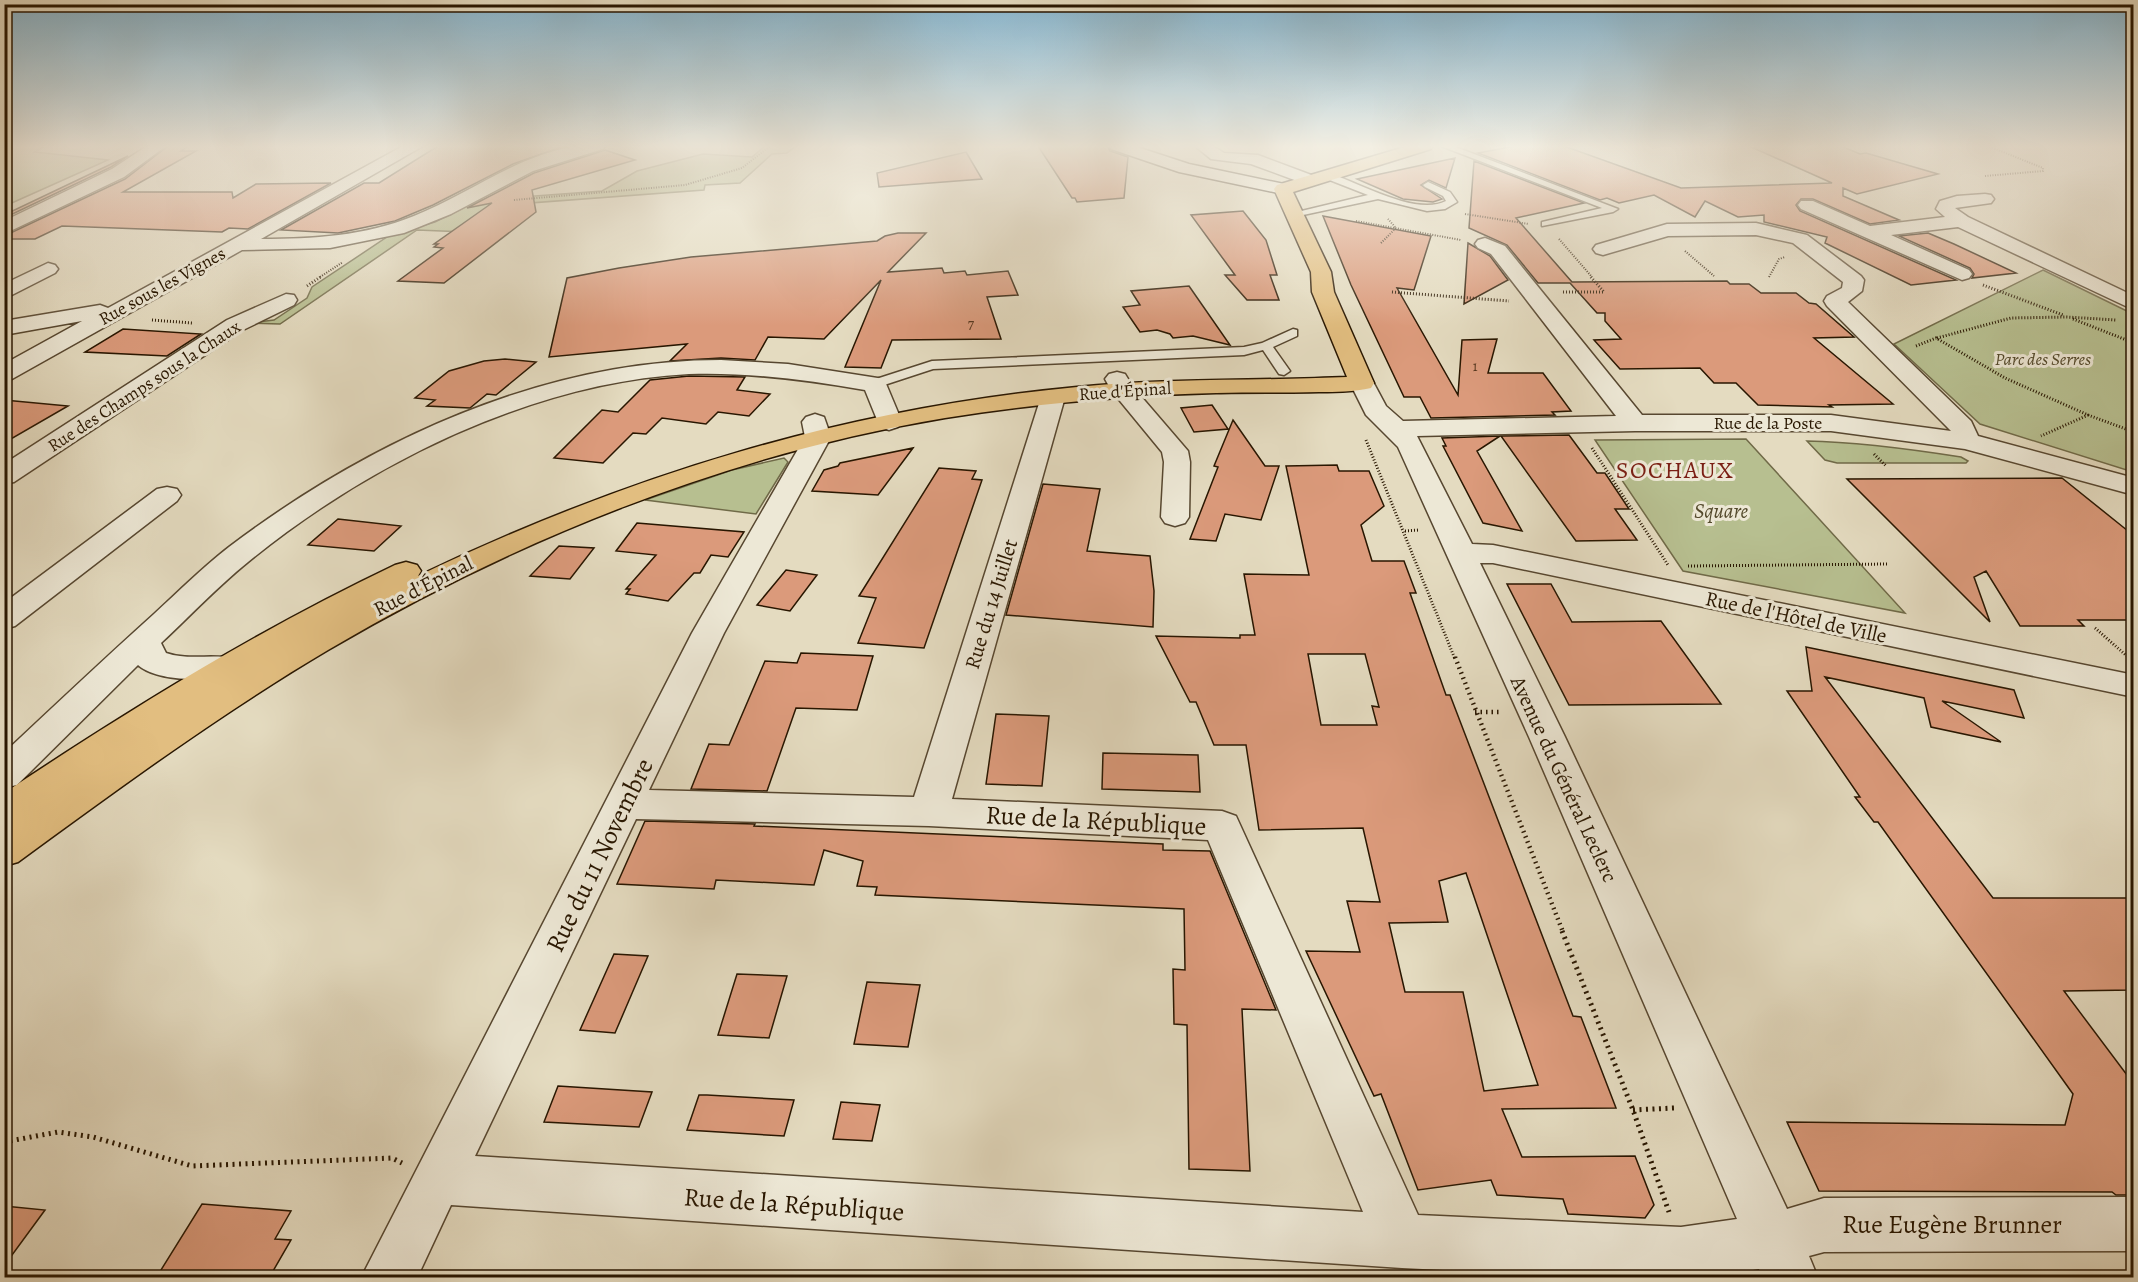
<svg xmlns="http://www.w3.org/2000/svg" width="2138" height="1282" viewBox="0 0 2138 1282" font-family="Alegreya,serif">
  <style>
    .green { fill: #b7bf90; stroke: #706a48; stroke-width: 1.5 }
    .building { fill: #db9a7b; stroke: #281600; stroke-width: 1.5; fill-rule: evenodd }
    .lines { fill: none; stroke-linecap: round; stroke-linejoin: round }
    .lane-casing { stroke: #574730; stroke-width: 3 }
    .street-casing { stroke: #574730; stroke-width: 3 }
    .secondary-casing { stroke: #281600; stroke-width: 3 }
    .primary-casing { stroke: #281600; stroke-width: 3 }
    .path-far3 { stroke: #281600; stroke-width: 2; stroke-dasharray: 1 1.5; stroke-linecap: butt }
    .path-far2 { stroke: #281600; stroke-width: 3; stroke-dasharray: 1 2; stroke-linecap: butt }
    .path-far1 { stroke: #281600; stroke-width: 4.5; stroke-dasharray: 1.5 4; stroke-linecap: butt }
    .path { stroke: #281600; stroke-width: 5; stroke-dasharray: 2 4.5; stroke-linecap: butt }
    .lane { fill: #ede8d6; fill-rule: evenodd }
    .street { fill: #ede8d6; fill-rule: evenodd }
    .secondary { fill: #ede8d6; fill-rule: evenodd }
    .primary { fill: #e2be80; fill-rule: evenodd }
    .labels { text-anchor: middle; stroke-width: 6; stroke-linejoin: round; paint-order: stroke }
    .far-number-label { font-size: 15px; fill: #55371f }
    .far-street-label { font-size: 18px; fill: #281600; stroke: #ede8d6 }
    .far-park-label { font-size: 18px; font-style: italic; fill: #53492b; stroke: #ede8d6 }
    .park-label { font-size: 21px; font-style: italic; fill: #53492b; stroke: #ede8d6 }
    .street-label { font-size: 21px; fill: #281600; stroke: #ede8d6 }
    .quarter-label { font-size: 24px; letter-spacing: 1.5px; fill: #7a1f14; stroke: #ede8d6 }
    .near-street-label { font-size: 26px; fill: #281600; stroke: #ede8d6 }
  </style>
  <rect width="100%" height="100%" fill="#e4dbc0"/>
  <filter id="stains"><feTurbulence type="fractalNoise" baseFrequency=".00333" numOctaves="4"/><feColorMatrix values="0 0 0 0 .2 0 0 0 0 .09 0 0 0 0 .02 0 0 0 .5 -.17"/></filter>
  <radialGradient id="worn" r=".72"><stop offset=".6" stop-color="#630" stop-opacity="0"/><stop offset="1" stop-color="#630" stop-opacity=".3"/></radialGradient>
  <path class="green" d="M5,146H45L35,152L108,160L5,206Z
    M765,146H796L787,153L772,154L740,183L705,185L704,190L503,205L466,232L417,230L280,324L250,323L274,320L307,298L312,287L390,235L435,222L479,200L602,191L637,171L703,154L752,157Z
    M2043,270L2133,314V472L1980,424L1894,344Z
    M1746,439L1905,613L1683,571L1595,440Z
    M1807,441C1859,442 1910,449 1961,457L1968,461L1966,463H1837L1825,460Z
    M784,458L788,462L756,514L645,500L732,470Z"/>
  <path class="building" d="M168,146H188L181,151H196L123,192H232L233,198L256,184L331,183L248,229L229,228L222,232L62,226L35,239H4V236L125,179Z
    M438,146H565L513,164L433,205L395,221L338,233L281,230L364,183H379Z
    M1038,146H1107L1110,151L1128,157L1124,198L1077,202L1075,198H1072Z
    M1515,146H1564L1681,188L1832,183L1749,146H1841L1860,154L1866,153L1938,174L1857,194L1843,188V196L1899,220L1870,224L1813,199H1801L1796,205L1800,211L1956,280L1911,285L1825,243L1827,237L1764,222V215L1738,217L1705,201L1695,217L1654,195L1619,203L1607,198L1600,200L1478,153Z
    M605,150L635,160L532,190L536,212L444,283L398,281L443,248L434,247L438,244H434L492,203L467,208L534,173Z
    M966,152L982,179L879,187L877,173Z
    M128,156L111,167L4,218V215Z
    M1455,158L1446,188L1429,180L1421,185L1442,199L1433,202L1403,199L1357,179Z
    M1474,161L1584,203L1516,218L1572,282L1727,281L1730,284H1749L1761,293H1796L1809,303L1816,304L1854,337L1814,338L1893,404L1829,405L1832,407L1758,405L1736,383H1714L1700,368L1620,369L1594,340L1621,339L1605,321V313H1597L1570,283H1538L1507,245L1469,228Z
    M1243,211L1266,240L1277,275H1270L1279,300H1247L1225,275H1235L1191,215Z
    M1323,216L1431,236L1414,290L1397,288L1458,395L1462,340L1497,339L1488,373H1543L1571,411L1552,412L1555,415L1431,418L1420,397H1404L1351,285Z
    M898,233H926L888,272L942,268L944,273L965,271L967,275L1008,271L1018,295L987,297L1001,339L892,340L881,368L845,367L881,280L824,339L768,337L755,360L721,358L670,361L687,344L549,357L567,278L619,268L691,257L877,241L885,236Z
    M1928,233L1954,244L2016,273L1972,278L1974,274L1970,268L1899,236Z
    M1468,243L1490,256L1508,280L1464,304Z
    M1189,286L1230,345L1193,336L1173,338L1170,334L1157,330L1140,332L1123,307L1140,305L1131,291Z
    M123,329L201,334L167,356L85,352Z
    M505,359L536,362L496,395L487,394L470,408L427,406L435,400L415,398L449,371L484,361Z
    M689,376L745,377L737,390L770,394L749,416L718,412L706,424L662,418L646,434L633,433L603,463L554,458L602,410L618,412L650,380Z
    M4,400L68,406L4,443Z
    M1212,405L1228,429L1194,432L1181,408Z
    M1233,420L1265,466H1279L1261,520L1225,514L1216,541L1190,539L1218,467L1214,466Z
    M1569,435L1597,473H1605L1629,509H1615L1637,540L1576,541L1501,436Z
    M1500,436L1477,451L1522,531L1483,523L1443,446H1446L1442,438Z
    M913,448L878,495L812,491L824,470L838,466L840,463Z
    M1337,465L1339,471H1369L1384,506L1361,525L1372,561H1404L1416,593H1410L1446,695H1450L1573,1016L1581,1017L1616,1108L1502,1109L1522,1157L1635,1156L1654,1205L1645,1218L1568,1214L1563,1199L1497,1195L1491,1180L1418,1190L1381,1094L1374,1096L1306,951L1360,952L1347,901L1380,902L1363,828L1259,830L1246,745H1214L1196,702H1190L1156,636L1240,638V635H1255L1244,574L1309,575L1286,466ZM1308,654H1365L1379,707L1372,706L1377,725H1321ZM1466,873L1538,1085L1484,1091L1463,992H1405L1389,923L1448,922L1439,881Z
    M939,468L976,471L972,479L982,480L924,648L858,643L876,598L859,596Z
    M2062,478L2133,535V620H2078L2084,626H2020L1986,571L1974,577L1990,622L1847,479Z
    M1043,484L1100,489L1087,551L1150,556L1154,591L1153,627L1006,615Z
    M338,519L401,526L374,551L308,545Z
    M637,523L744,532L728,557L711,555L700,573H694L668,601L626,594L630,589H626L656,555L616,551Z
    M559,546L594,548L570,579L530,576Z
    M786,570L817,575L790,611L757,605Z
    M1507,584H1551L1572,622L1661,621L1721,704L1569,705Z
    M1806,647L2014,690L2024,718L1942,701L2001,742L1931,727L1924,698L1825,677L1993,898H2133V990L2064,991L2133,1083V1195H2116L2112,1192L1819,1191L1787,1122L2065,1125L2073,1094L1878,822H1874L1855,797H1860L1787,691H1812Z
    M801,653L873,656L857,710L796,708L767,791L691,789L709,744L729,745L765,661L797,663Z
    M996,714L1049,716L1042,786L986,784Z
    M1103,753L1198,755L1200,792L1102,789Z
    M645,821L755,824L754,826L1163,844V850L1210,851L1276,1010L1242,1009L1250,1171L1189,1169L1187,1025L1174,1024L1173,969L1185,970L1184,909L875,895L877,887L857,886L863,861L824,850L814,885L716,880L714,889L617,884Z
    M614,954L648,956L615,1033L580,1030Z
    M737,974L787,976L769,1038L718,1035Z
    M867,982L920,985L908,1047L854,1044Z
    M558,1086L652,1092L639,1127L544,1122Z
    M699,1095H707L794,1100L784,1136L687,1130Z
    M841,1102L880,1105L872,1141L833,1139Z
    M202,1204L291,1211L275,1239L291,1240L269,1278H156Z
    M4,1206L45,1210L4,1266Z"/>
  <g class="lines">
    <defs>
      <path id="lane" d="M1441,146H1453L1618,209L1613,212L1542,226V222L1602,208Z
        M1325,172C1357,181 1415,217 1446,201L1443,196L1425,187L1423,185L1428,182L1450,192L1457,202L1445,209L1427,211L1378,199L1289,218V214L1368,195L1322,177L1320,175Z
        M1293,329L1297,330V336L1273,347L1290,371L1284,375L1279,374L1263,350L1244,355L933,369L875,388L868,384L870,381L932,361L1244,347L1262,343Z"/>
      <path id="street" d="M147,146H166L124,177L4,234V221L112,169Z
        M403,146H423L261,239C313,239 365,236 414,216C468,195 519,154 577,146C586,145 596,146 605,146L603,149L533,171L451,214L404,233L330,248L242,250L12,379L4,381V364L82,321L4,335V321L100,305L108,308Z
        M1195,146H1213L1224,153L1258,155L1314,176L1317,180L1314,184L1308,185L1251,164L1211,159Z
        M1985,194L1991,195L1994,199L1991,203L1955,208L1968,217L2134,296V310L1958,227L1891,235L1969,270L1972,274L1969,278L1962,280L1801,209L1798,205L1801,201H1813L1870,226L1945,217L1936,209L1940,201L1957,196Z
        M1756,223L1807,235L1861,276L1864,280L1862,291L1848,302L1971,421L1978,436L2134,478V495L1965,449L1831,431H1635L1417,436L1472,544L1493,545L2134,675V697L1493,563H1480L1565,737L1787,1209L1824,1198L2134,1197V1251L1824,1252L1809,1256L1818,1278H1763L1759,1269L1704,1278H1607L1402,1268L451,1205L417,1278H361L692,633L805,437L802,422L806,417L815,414L824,417L831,437L724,633L649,790L914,797L1041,397L1044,392L1053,390L1062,392L1065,397L952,799L1222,811L1236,816L1418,1215L1681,1227L1737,1219L1529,737L1398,447L1366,415L1350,383L1353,378L1362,376L1371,378L1386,406L1403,421L1616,416L1491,254L1478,248L1475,244L1478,240L1485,238L1505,246L1642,415H1831L1951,431L1827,306L1824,301L1827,296L1842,288L1843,282L1793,243L1756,235L1668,236L1603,255L1596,253L1593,249L1596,245L1667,224ZM636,819L929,826L1208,840L1363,1212L475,1156Z
        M48,263L55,265L58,269L55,273L4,299V284Z
        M286,294L294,295L297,300L294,305L243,330L14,482L4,484V464L227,320Z
        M721,360L788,364L884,379L902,422L898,427L889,430L880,427L865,390C807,380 747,372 689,374C532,382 368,464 248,562C217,587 190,616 161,643L166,653C189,661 214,653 238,659L243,667L238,675C213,681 159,683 138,665L17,785L4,788V753C54,706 104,659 154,614C179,591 203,567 229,547C369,441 543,360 721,360Z
        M1117,372L1125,374L1133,387L1188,451L1190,462L1189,517L1185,523L1175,526L1165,523L1161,517L1164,462L1162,452L1111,390L1105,379L1109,374Z
        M167,487L177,489L181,495L177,501L15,626L4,629V603L157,489Z"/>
      <path id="secondary" d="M1109,146H1134L1189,164L1289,185L1292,189L1289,193L1283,194L1179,172L1111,149Z"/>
      <path id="primary" d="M1408,146H1433L1431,149L1293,192L1331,272L1334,292L1374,383L1371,388C1354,392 1336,392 1319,392C1285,393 1251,392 1216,393C1126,395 1035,404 945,418C728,454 517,539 328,650C220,714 119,788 18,862L4,866V830L11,825L4,827V793C131,709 258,630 395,565L406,562L417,565L421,571L418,576C629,475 844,409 1077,387C1167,378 1257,381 1347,377L1312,292L1311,272L1274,189L1277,185Z"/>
    </defs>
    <use href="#lane" class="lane-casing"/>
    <use href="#street" class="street-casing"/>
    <use href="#secondary" class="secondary-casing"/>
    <use href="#primary" class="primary-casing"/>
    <path class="path-far3" d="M1985,176L2043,171V168L1988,146
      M514,200L685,185L742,168L770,146
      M1465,214L1529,224
      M1356,221L1461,240
      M1559,239L1592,277
      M1381,243L1396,228L1388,219
      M1685,251L1714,276
      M320,277L343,262
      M1769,277L1779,259L1785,257"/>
    <path class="path-far2" d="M1983,285L2063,315
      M307,286L322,276
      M1392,292L1509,301
      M1563,292H1604L1590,276
      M2073,319L2134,343
      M152,320L192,323
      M1937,338L2011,318L2067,317L2116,320
      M1916,346L1936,338L2005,378L2088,415L2041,436
      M2088,415L2134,432
      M1366,440L1455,659
      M1592,448L1668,565
      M1874,454L1886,466
      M1405,531L1419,530
      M1688,566L1888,564
      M2095,628L2128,657"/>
    <path class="path-far1" d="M1455,657L1563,932
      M1475,712H1500"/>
    <path class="path" d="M1562,931L1633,1110L1669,1212
      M1633,1110L1674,1108
      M4,1142L58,1132L93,1137L192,1166L392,1158L402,1163"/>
    <use href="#lane" class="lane"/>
    <use href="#street" class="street"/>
    <use href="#secondary" class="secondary"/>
    <use href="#primary" class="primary"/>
  </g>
  <linearGradient id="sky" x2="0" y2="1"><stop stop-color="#87b7d1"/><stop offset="0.45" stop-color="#f3efe3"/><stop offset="1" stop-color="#f3efe3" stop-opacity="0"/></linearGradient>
  <rect width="2138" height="326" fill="url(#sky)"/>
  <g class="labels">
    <g class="far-number-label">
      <text x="971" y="329">7</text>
      <text x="1475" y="371">1</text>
    </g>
    <g class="far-street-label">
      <text transform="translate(162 286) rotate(-29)" y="6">Rue sous les Vignes</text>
      <text transform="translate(144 386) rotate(-33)" y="6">Rue des Champs sous la Chaux</text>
      <text transform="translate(1125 391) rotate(-4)" y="6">Rue d'Épinal</text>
      <text x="1768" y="429">Rue de la Poste</text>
    </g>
    <g class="far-park-label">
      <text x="2043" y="365">Parc des Serres</text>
    </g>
    <g class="park-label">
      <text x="1721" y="518">Square</text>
    </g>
    <g class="street-label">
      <text transform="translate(423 586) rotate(-27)" y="7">Rue d'Épinal</text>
      <text transform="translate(991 604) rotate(-73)" y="7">Rue du 14 Juillet</text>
      <text transform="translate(1796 617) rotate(12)" y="7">Rue de l'Hôtel de Ville</text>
      <text transform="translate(1564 779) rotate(65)" y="7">Avenue du Général Leclerc</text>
    </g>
    <g class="quarter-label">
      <text x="1675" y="478">SOCHAUX</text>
    </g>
    <g class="near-street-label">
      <text transform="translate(1096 820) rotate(3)" y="9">Rue de la République</text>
      <text transform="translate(599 855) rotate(-64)" y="9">Rue du 11 Novembre</text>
      <text transform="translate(794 1204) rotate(4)" y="9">Rue de la République</text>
      <text x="1952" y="1233">Rue Eugène Brunner</text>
    </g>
  </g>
  <rect width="2138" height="1282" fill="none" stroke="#e4dbc0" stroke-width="24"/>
  <rect x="6" y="6" width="2126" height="1270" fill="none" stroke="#281600" stroke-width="3"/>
  <rect x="12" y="12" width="2114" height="1258" fill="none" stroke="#281600" stroke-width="1.5"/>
  <rect width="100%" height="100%" filter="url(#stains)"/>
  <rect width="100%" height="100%" fill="url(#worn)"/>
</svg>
